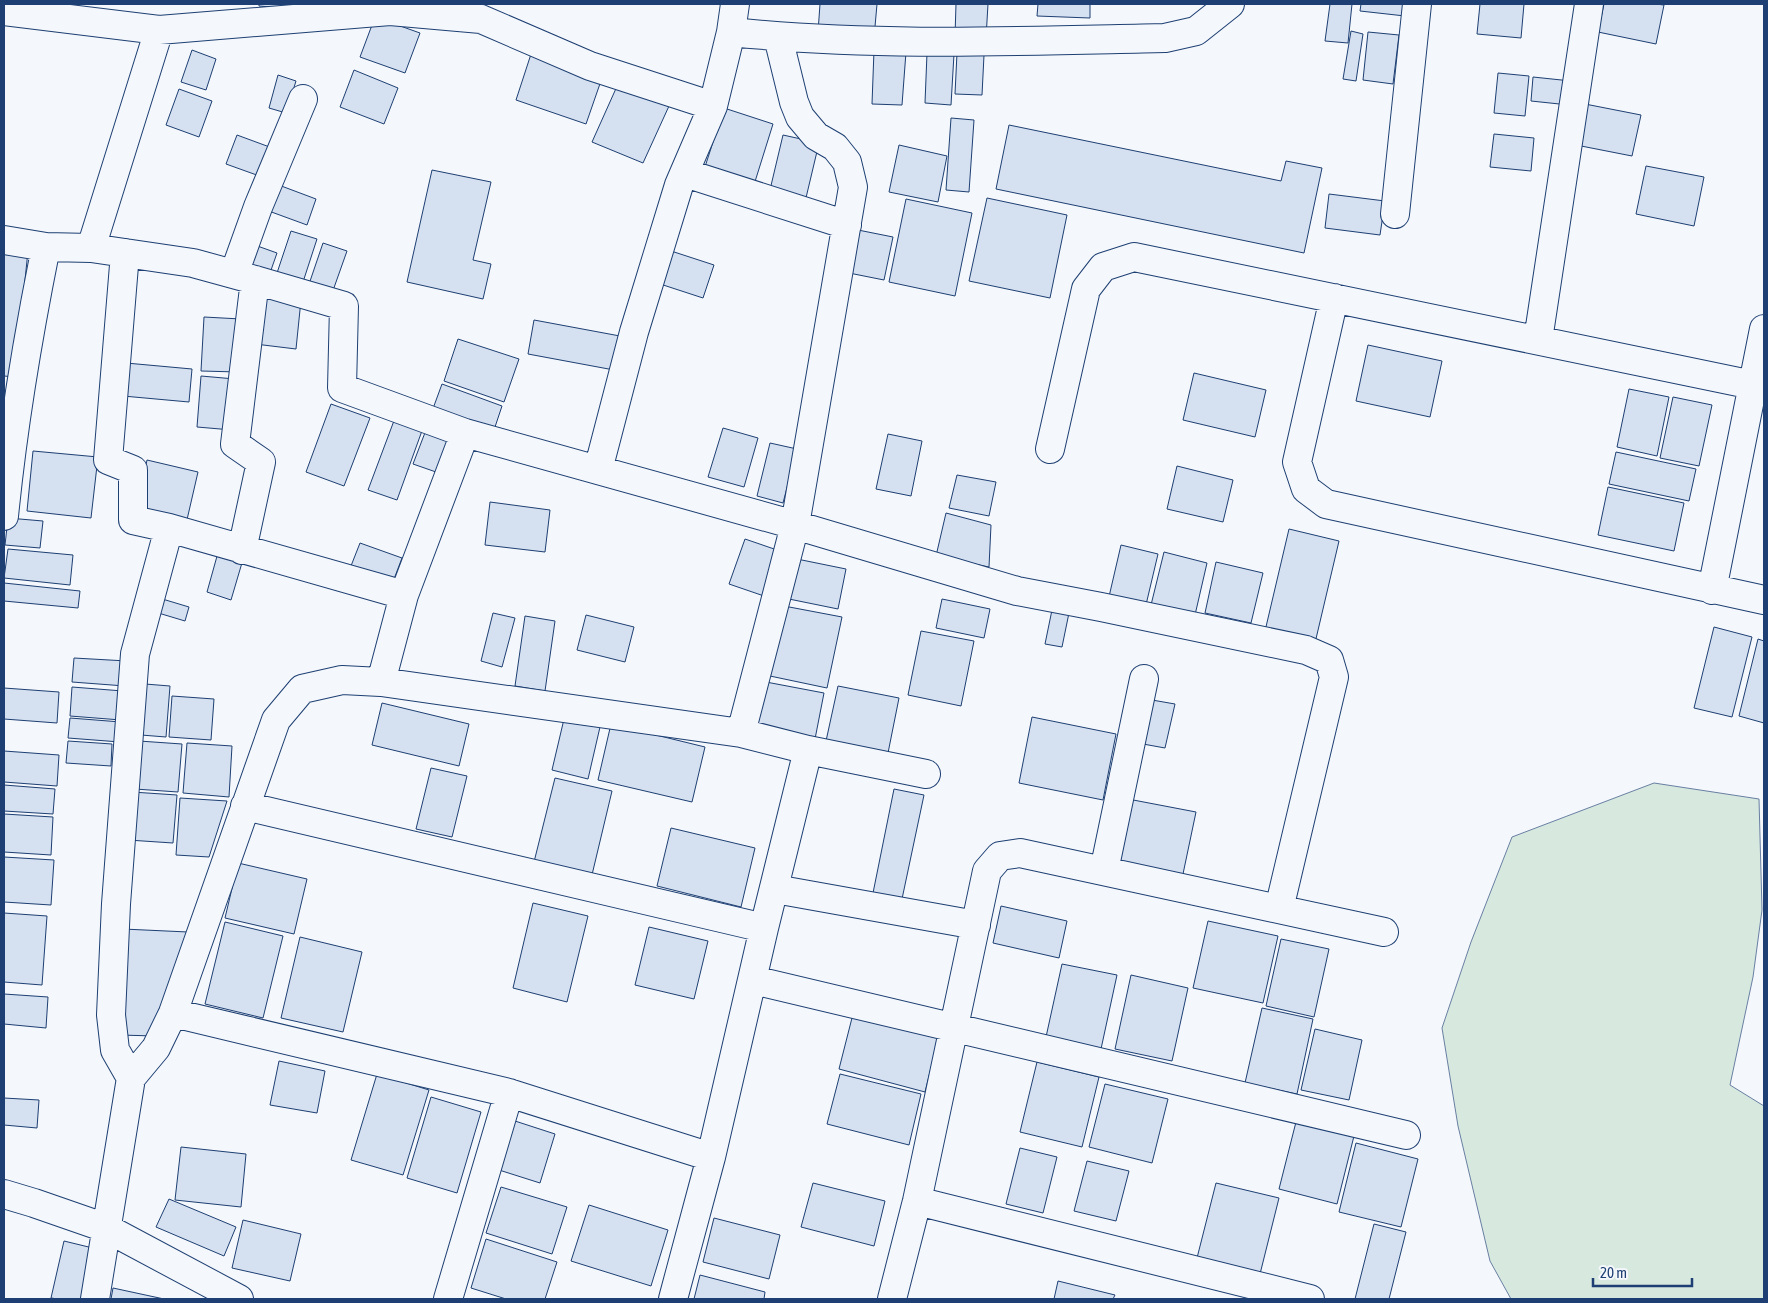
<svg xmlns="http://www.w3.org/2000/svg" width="1768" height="1303" viewBox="0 0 1768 1303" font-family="'Asap Condensed',sans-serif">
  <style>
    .green { fill: #d7e8df; stroke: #687fa3 }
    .building { fill: #d5e0f0; stroke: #1d3f73 }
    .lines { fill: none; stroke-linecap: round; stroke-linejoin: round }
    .minor-casing { stroke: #1d3f73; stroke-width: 30 }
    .minor { stroke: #f4f7fb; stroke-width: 28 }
  </style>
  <rect width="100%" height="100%" fill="#f4f7fb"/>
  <path class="green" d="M1654,783L1759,799L1762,910L1753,977L1730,1085L1764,1106V1299H1511L1490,1261L1458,1126L1442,1028L1471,942L1512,837Z"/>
  <path class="building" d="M259,4H284L283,8L259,6Z
    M820,4H877L874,38L818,32Z
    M956,4H988L986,38L955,36Z
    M1038,4H1090V18L1037,16Z
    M1330,4H1352L1348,43L1325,41Z
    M1361,4H1407L1405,16L1360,11Z
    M1480,4H1524L1521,38L1477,34Z
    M1604,4H1656L1664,5L1656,44L1598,32Z
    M375,17L420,33L405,73L360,57Z
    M1351,31L1363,34L1356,81L1343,79Z
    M1368,32L1399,35L1393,84L1363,80Z
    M192,50L216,59L206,90L181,82Z
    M874,50L906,52L902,105L872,104Z
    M532,51L603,75L586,124L516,100Z
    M927,53L954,54L951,105L925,103Z
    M957,53L984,55L982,95L955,94Z
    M354,70L398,88L384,124L340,107Z
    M1498,73L1529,76L1525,116L1494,113Z
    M278,75L296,81L286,113L269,108Z
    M1533,77L1571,81L1569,105L1531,101Z
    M618,84L669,106L643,163L592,142Z
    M179,89L212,101L199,137L166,125Z
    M1585,104L1641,115L1632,156L1576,145Z
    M724,108L773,124L753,188L703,173Z
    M951,118L974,120L969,192L946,190Z
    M1009,125L1281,181L1286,161L1322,168L1304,253L996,189Z
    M1494,134L1534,138L1531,171L1490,167Z
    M237,135L275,149L265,178L226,164Z
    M783,135L819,143L805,202L769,194Z
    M899,145L947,156L938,202L889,192Z
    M1646,166L1704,177L1694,226L1636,214Z
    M432,170L491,182L473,260L491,264L483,299L407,282Z
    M276,184L316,199L307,225L266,210Z
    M1329,194L1385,201L1380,235L1325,228Z
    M987,198L1067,215L1050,298L969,281Z
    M906,199L972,213L955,296L889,282Z
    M858,230L893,237L884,280L849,273Z
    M291,231L317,239L303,282L277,273Z
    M249,243L277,253L270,273L242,262Z
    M323,243L347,251L330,299L307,290Z
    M4,248L28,251L15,377L4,376Z
    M665,249L714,265L703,298L654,282Z
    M260,295L301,300L296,349L255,344Z
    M204,317L241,319L238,372L201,371Z
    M534,320L620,336L614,370L528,354Z
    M458,339L519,359L504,402L444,381Z
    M1368,345L1442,361L1430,417L1356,401Z
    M126,363L192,369L189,402L123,396Z
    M1194,373L1266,390L1255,437L1183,420Z
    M201,376L235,379L232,430L197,427Z
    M442,384L502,406L492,436L431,414Z
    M1629,389L1669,397L1657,456L1617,447Z
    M1673,397L1712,405L1699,466L1660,458Z
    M331,404L370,418L344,486L306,472Z
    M395,418L423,428L397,500L368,490Z
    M723,428L758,438L744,487L708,477Z
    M426,430L449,438L436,472L413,464Z
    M888,434L922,441L911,496L876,489Z
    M770,443L797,449L783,503L757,496Z
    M33,451L98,457L91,518L27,511Z
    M1616,452L1696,469L1689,501L1609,484Z
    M147,460L198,472L186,524L136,513Z
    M1177,466L1233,480L1223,522L1167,509Z
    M957,475L996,482L989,516L949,508Z
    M1608,487L1684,503L1674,551L1598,535Z
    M490,502L550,510L545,552L485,545Z
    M946,513L991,525L989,567L936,556Z
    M8,518L43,521L40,548L5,545Z
    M1289,529L1339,541L1315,643L1265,631Z
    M745,539L780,551L764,596L729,584Z
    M360,543L402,558L391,587L349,571Z
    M1121,545L1158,554L1145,609L1108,601Z
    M8,549L73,555L70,585L4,578Z
    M219,549L244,556L231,600L207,592Z
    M1164,552L1207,563L1195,615L1151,605Z
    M792,558L846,569L838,609L784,598Z
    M1216,562L1263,573L1251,623L1205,613Z
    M4,583L80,591L78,608L4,601Z
    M159,598L189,607L185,621L155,612Z
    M942,599L990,609L984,638L936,628Z
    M1053,605L1070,608L1062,647L1045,644Z
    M784,606L842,617L827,688L770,676Z
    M493,613L515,618L502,667L481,661Z
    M586,615L634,627L625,662L577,650Z
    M525,616L555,621L545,691L515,686Z
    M1714,627L1752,637L1732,717L1694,708Z
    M921,631L974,641L961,706L908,695Z
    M1758,639L1764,641V723L1739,716Z
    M74,658L127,661L125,686L72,682Z
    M766,682L824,693L815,739L757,728Z
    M145,684L170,686L166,737L141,735Z
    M838,686L899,698L888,753L826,741Z
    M72,687L123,691L121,720L70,716Z
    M4,688L59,692L57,723L4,719Z
    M172,696L214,699L211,740L169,737Z
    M1152,700L1175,704L1165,748L1143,744Z
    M382,703L469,724L459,766L372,745Z
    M1032,717L1116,734L1103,800L1019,783Z
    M70,718L121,722L120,742L68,738Z
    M564,719L600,727L588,779L552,770Z
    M611,724L705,747L692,802L598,780Z
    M68,741L112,744L111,766L66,763Z
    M139,741L182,744L178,792L135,789Z
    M187,743L232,746L229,797L183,793Z
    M4,751L59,755L57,786L4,782Z
    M431,768L467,776L452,837L416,829Z
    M555,778L612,791L591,879L533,866Z
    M4,785L55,789L53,814L4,811Z
    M894,789L924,795L902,899L873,893Z
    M132,792L177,795L173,843L128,840Z
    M180,798L227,801L209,857L176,855Z
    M1128,799L1196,812L1183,874L1116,861Z
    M4,814L53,817L51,855L4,852Z
    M671,828L755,848L741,907L657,886Z
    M4,857L54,860L51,905L4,902Z
    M238,863L307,879L294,934L225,918Z
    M533,903L588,916L567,1002L513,988Z
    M1001,906L1067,921L1059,958L993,943Z
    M4,913L47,916L42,985L4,982Z
    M1208,921L1278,936L1263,1003L1193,988Z
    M225,922L283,936L263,1018L205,1004Z
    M649,927L708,941L694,999L635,985Z
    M123,929L188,932L155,1036L119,1035Z
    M300,937L362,952L343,1032L281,1018Z
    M1281,939L1329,949L1314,1017L1266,1006Z
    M1062,964L1117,975L1101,1049L1046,1037Z
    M1131,975L1188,988L1172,1061L1115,1049Z
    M4,994L48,997L46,1028L4,1024Z
    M1262,1008L1313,1019L1297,1094L1245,1083Z
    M853,1014L939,1036L925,1092L839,1069Z
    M1315,1029L1362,1040L1349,1100L1301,1090Z
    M279,1061L325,1071L317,1113L270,1105Z
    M1037,1062L1099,1077L1082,1147L1020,1132Z
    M377,1074L429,1090L403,1175L351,1160Z
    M840,1074L921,1094L909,1145L827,1124Z
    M1105,1084L1168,1099L1152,1163L1089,1147Z
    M431,1097L481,1112L457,1193L407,1178Z
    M4,1098L39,1100L37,1128L4,1125Z
    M1297,1118L1355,1132L1337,1204L1279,1189Z
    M515,1121L555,1134L540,1183L499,1170Z
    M1356,1143L1418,1159L1401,1227L1339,1212Z
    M181,1147L246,1154L241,1207L175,1200Z
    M1020,1148L1057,1157L1043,1213L1006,1204Z
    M1087,1161L1129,1171L1116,1221L1074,1211Z
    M813,1183L885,1201L874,1246L801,1227Z
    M1216,1183L1279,1198L1260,1274L1197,1258Z
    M501,1187L567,1207L552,1254L486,1233Z
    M169,1199L236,1227L224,1256L156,1227Z
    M589,1205L668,1230L651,1286L571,1261Z
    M714,1218L780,1235L769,1279L703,1262Z
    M243,1220L301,1234L290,1281L232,1268Z
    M1374,1224L1406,1232L1389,1299H1355Z
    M486,1239L557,1262L545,1299H506L471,1288Z
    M64,1241L101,1250L89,1299H58L51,1298Z
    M700,1275L765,1292L764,1299H694Z
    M1058,1281L1115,1295L1113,1299H1054Z
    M113,1288L164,1299H111Z"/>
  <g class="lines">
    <defs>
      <path id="minor" d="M4,11L159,30L390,11L481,19L590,66L713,106
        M731,32C875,47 1020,41 1165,38L1196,31L1230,4
        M685,173L847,225
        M1395,214L1417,4
        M4,240L46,247L91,248L193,263L255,280L344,306L342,388L465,433L795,525L1017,591L1101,607L1306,650L1329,660L1334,677L1279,909
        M91,248L159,30
        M125,253L108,460L133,470V520L169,528L404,595
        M234,274L258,207L303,99
        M1334,298L1297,462L1306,489L1326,504L1764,600
        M1538,340L1589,4
        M1050,449L1086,289L1103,267L1134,257L1753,385
        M598,470L634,332L679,185L713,106L731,32L735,4
        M4,516C13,426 28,336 46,247
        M242,550L261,462L235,444L255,280
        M1712,590L1764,329
        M381,682L404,595L465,433
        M741,733L795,525L853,187L847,162L835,147L816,136L800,117L794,102L778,37
        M245,806L764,928
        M1104,871L1144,679
        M775,889L976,925
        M753,980L1406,1135
        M173,1013L509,1093L711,1157
        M131,1078L156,1048L173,1013L276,720L302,689L342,680L381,682L741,733L808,750L926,774
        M4,1194L34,1203L106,1228L239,1299
        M917,1201L1310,1299
        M95,1299L131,1078L115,1050L111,1015L116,904L135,654L169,528
        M448,1299L509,1093
        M673,1299L711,1157L764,928L808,750
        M892,1299L917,1201L987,871L1000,856L1020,853L1384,932"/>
    </defs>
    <use href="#minor" class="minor-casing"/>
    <use href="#minor" class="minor"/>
  </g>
  <rect width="1768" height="1303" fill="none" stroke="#1d3f73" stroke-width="10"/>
  <path d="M1593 1278v8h99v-8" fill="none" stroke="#1d3f73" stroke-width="2.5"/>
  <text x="1600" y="1278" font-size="15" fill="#1d3f73" stroke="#f4f7fb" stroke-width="4" paint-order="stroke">20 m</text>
</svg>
